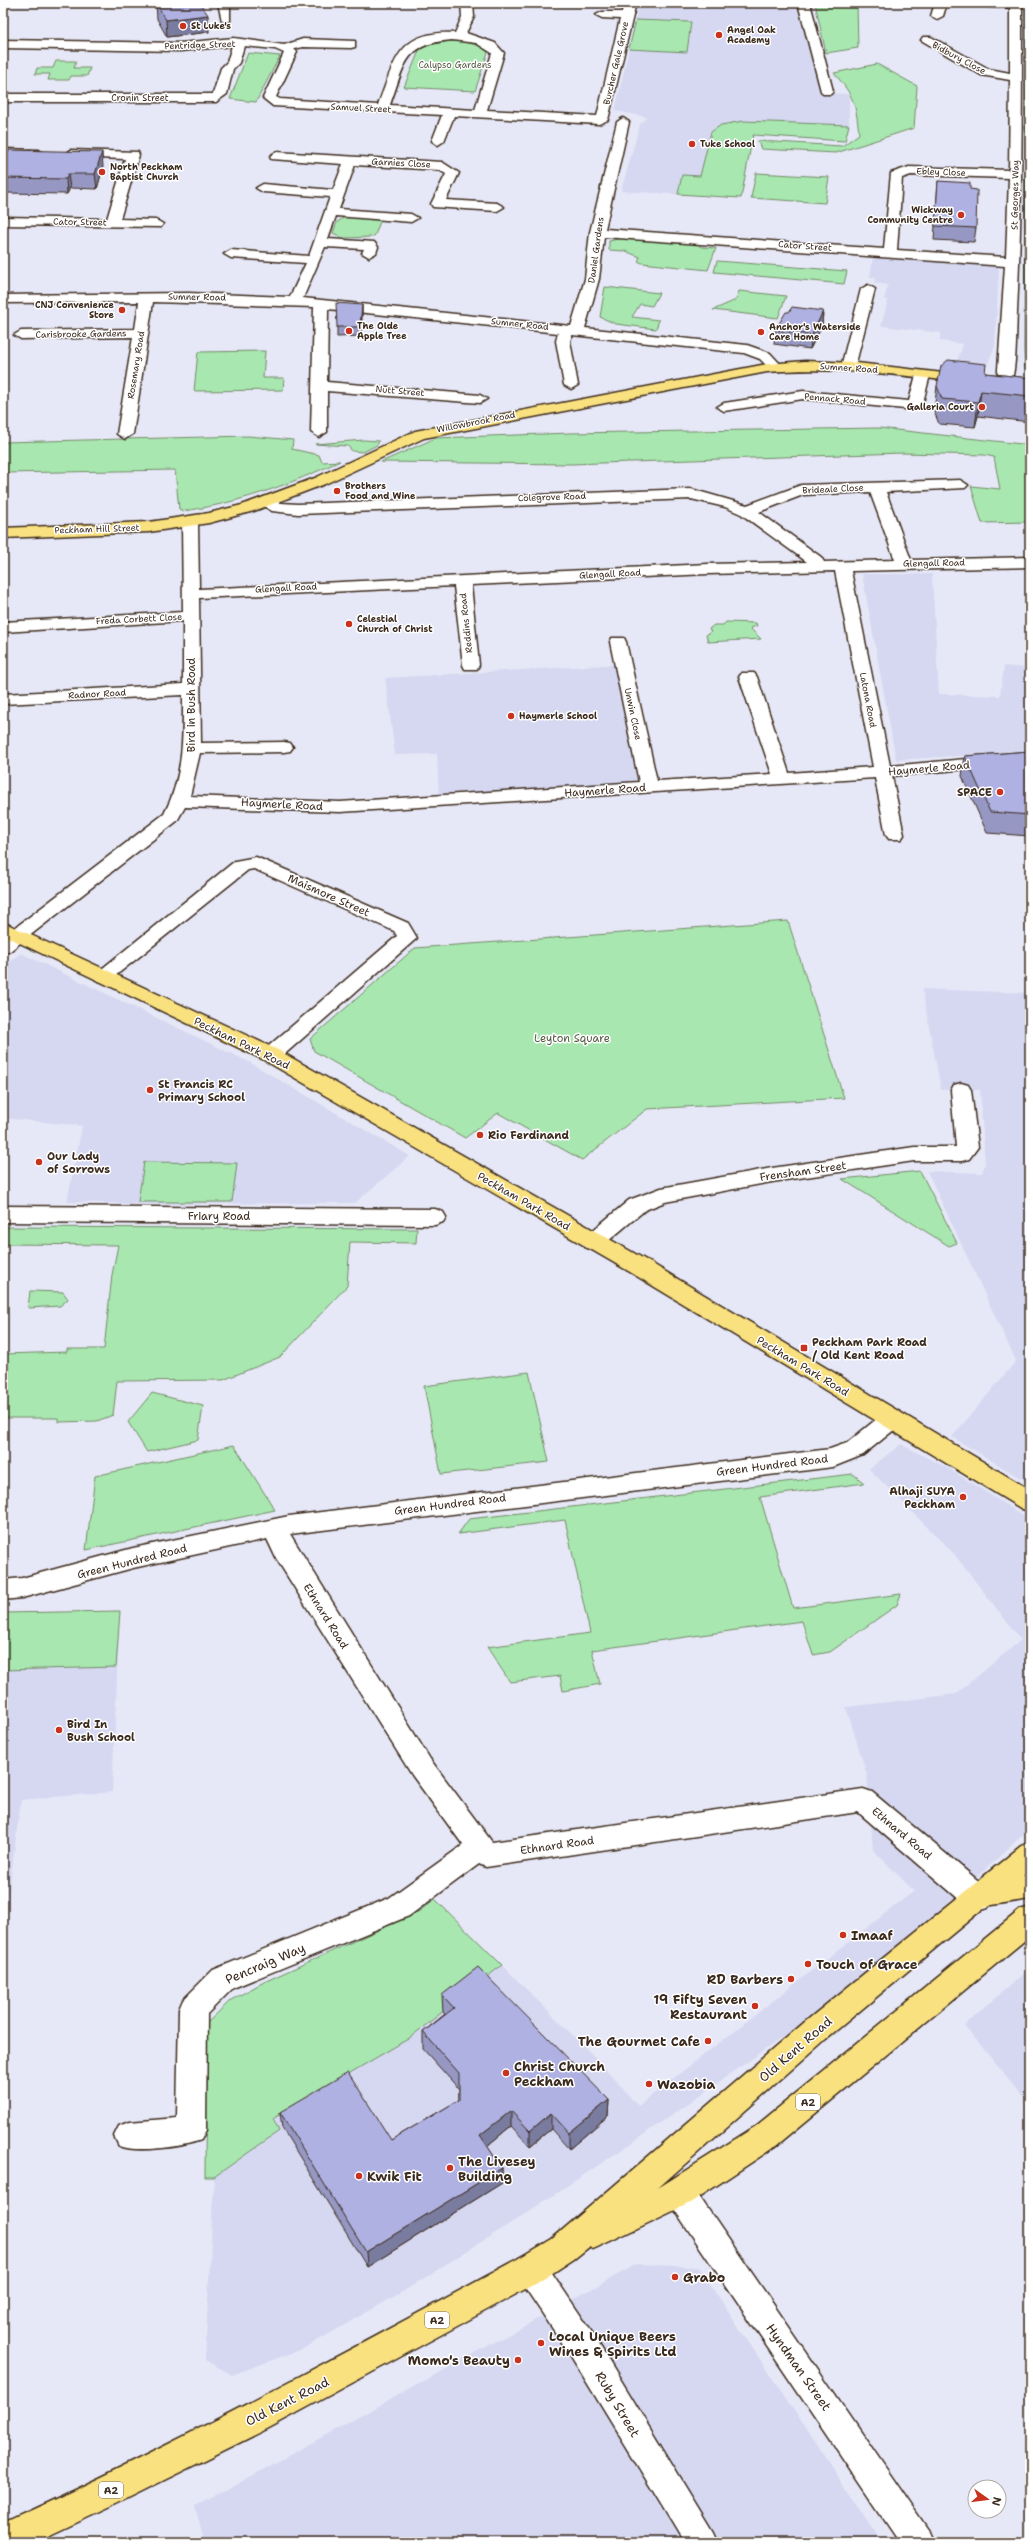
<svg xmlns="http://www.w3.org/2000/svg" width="1033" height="2545" viewBox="0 0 1033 2545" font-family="'Shantell Sans',sans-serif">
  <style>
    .built { fill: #d6d8f1 }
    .green { fill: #a8e8b0; stroke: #728967 }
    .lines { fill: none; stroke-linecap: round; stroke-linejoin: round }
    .minor-casing { stroke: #3b2a1e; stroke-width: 3 }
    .major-casing { stroke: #3b2a1e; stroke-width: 3 }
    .highway-casing { stroke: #3b2a1e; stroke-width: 3 }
    .minor { fill: #fff; fill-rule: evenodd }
    .major { fill: #fae180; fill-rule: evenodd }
    .highway { fill: #fae180; fill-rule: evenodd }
    .wall { fill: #9698c3; stroke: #3b2a1e }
    .shaded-wall { fill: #7a7c9f; stroke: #3b2a1e }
    .building { fill: #afb1e3; stroke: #3b2a1e }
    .poi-dot { fill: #c8321e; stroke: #fff; stroke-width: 1.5 }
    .labels { text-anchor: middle; stroke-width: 3; stroke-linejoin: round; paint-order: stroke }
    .far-poi-label { font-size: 9px; font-weight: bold; fill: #3b2a1e; stroke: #fff; text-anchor: start }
    .far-street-label { font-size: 9px; fill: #3b2a1e; stroke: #fff }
    .far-park-label { font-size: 9px; fill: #565a42; stroke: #fff }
    .shield { fill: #fff; stroke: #766a62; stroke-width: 1 }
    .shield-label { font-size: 10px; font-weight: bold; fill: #3b2a1e }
    .street-label { font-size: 11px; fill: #3b2a1e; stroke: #fff }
    .poi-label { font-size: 11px; font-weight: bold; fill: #3b2a1e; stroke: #fff; text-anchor: start }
    .park-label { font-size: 11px; fill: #565a42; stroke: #fff }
    .near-poi-label { font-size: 13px; font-weight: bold; fill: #3b2a1e; stroke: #fff; text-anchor: start }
    .near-street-label { font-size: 13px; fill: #3b2a1e; stroke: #fff }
  </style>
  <rect width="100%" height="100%" fill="#e7e8f7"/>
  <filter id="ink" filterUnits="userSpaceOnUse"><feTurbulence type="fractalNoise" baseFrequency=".025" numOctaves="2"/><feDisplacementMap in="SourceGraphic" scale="8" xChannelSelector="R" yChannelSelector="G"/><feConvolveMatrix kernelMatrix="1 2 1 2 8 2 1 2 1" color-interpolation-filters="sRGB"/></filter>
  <g filter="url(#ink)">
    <path class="built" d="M639,3H797L821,93L849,94V125L845,141L753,135L741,198L621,191L640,124L647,117L615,111Z
      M873,255L998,267L999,271L995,346L987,366L977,369L955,367L963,344L939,341L941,333L881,326L888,300L884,299L888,285L874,283L876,277H870Z
      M862,574H932L939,694L1000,696L1004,666L1030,668V751L896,760Z
      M621,664L649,785L439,799L437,754L395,755L385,678Z
      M21,953L249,1062L410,1156L355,1203L134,1204L67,1202L82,1126L3,1118V967Z
      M922,989L1030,993V1484L952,1437L1016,1361L927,1171L982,1173L985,1164L980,1090H941Z
      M901,1444L951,1470L1030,1520V1828L971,1883L816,2014L626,2147L522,2216L404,2291L303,2349L232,2375L205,2360L214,2177L279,2131L273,2118L408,2039L502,1965L597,2059L638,2106L914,1891L873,1850L867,1775L846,1707L956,1694L1021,1640L954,1554L869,1469Z
      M120,1611L112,1792L21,1800L3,1936V1613Z
      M1030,1968V2106L964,2025Z
      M637,2264L699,2267L881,2542H205L195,2507Z"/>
    <path class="green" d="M815,3H857L858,48L826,53Z
      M1027,3H1030V374L1025,369L1024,350Z
      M636,20L691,22L687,52L629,49Z
      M457,40L481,46L488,52L475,91L404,87L421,46Z
      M248,53L280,56L256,102L230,99Z
      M56,61H76L74,68H90L87,76H71L69,80H48L50,74H35L37,68H53Z
      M877,64L917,86L914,128L836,153L761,149L758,141L842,146L859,134C856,104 854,96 834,73Z
      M743,121L849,125L845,141L753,135L741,198L678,194L682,175L700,176L711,132L721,125Z
      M756,173L829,177L825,203L751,198Z
      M345,217L381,219L375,235L372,237L343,238L333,233L337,222Z
      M627,237L675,243H697L701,247L716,248L708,270L642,263L638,261L640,257L625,251L609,250V241Z
      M717,261L847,271L844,284L714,272Z
      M605,287L659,293L652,306L640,304L632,317L659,320L656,329L616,324L600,317Z
      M739,291L786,296L778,318L713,310L736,300Z
      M265,351L263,378H284L283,390L194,391L198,352Z
      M879,428L1030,445V522L982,523L971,486L1000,489L994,457L984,455L902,453L571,464L381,462L436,438L570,433Z
      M248,436L293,440L292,449L319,455L322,462L340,461C291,484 237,504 183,511L179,509L175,470L3,473V442Z
      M364,440L379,441L377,445L363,452L352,451L348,446L315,444Z
      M726,622L756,623L757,626L750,628L761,639L708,642L706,635L711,632L709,629L714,625H723Z
      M788,921L844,1098L647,1109L582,1160L498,1113L465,1138L314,1051L310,1039L415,948Z
      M144,1162L237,1163L232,1202H138Z
      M920,1171L957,1243L949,1246L842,1179Z
      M3,1227L417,1229L416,1243L350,1242L347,1286L280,1357L223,1380L117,1381L113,1415L97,1421L58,1422V1418H3V1354L67,1352V1349H104L112,1275L118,1245L3,1244Z
      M30,1291L63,1292L68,1299L60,1306L28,1308Z
      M529,1372L549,1462L441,1474L424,1386Z
      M152,1393L203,1406L198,1440L147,1452L128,1422Z
      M234,1445L275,1510L86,1550L95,1476Z
      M853,1474L864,1483L760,1497L793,1608L901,1594L897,1605L830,1652L813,1655L802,1621L592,1650L600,1684L563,1691L560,1676L510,1682L487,1647L590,1633L565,1520L458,1534L469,1519Z
      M120,1611L116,1667L3,1670V1613Z
      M435,1899L502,1965L408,2039L273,2118L279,2131L214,2177H205L206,2024L231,2000L264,1982L418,1912Z"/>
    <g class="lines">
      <defs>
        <path id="minor" d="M218,3H230V21H222Z
          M461,3H473L474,17L466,33L495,43L504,53L487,110L597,116L620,19L602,18L596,15L602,12H622L624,3H636L608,120L599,124L454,116L444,141L438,145L432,141L442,115L273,106L263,98L284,53L275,49L244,46L239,63L233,69L227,94L216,102H3V94H213L221,68L227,62L232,46L180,51L3,48V40L180,43L234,38L284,45L303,39L355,41V47L351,48L303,47L294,49L297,52L276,97L280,99L378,105C395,61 398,30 455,33L462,17ZM452,40L476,43L492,53L475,110L390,105C405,65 403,44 452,40Z
          M798,3H810L833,91L831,94H823L821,91Z
          M935,3H947L943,16L937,19L931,16Z
          M971,3H1020L1022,5C1022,108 1022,210 1017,312C1016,328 1017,376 1009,387H999L997,384L1005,266L604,237L599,279L585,328L747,345L770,353L783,367L781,370H771L760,359L744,353L572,335L570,341L578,385L571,389L564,385L556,341L558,333L328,309L327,382L480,395L487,399L480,403L327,391V432L319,437L311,432L314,307L153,302L133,434L125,439L117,434L133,337L21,339L14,335L21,331L135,329L139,302L3,303V295L188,293L290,297L306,263L231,258L224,254L231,250L309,256L330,197L263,192L256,188L263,184L333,190L343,164L271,159L270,156L276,152L442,162L459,173L446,200L497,203L504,207L497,211L433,207L431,204L446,174L439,170L355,165L339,209L411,214L418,218L411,222L336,216L328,239L374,242L378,247L376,253L369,257L362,253L364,249L325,247L303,298L571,326L585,279L590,232L617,122L623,118L629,122L605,229L884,249L891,173L909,167L1009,170L1010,80L981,75L921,40L923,37H931L989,69L1010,73V8L977,6ZM911,175L1009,178L1006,257L897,250L902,178Z
          M3,149L39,150L45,154L39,158L3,157Z
          M71,150L138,152L139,155L120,219L156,220L163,224L161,227L3,225V217L107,219L125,159L66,157L65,154Z
          M868,285L875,289L855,367L848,371L843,370L841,367L861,289Z
          M923,371L930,375L922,406L915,410L803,399L724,411L717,407L724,403L803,391L909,401L916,375Z
          M960,480L968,485L965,488L886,492L911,560L1030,557V567L851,571L890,766L1030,753V763L892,776L904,835L901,839H889L886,835L875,778L340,812L185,807L177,821L10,951L3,953V937L164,814C184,776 183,736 183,695L3,704V694L183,684V621L3,632V622L183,612L182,522L184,519L190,517L198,522L199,589L708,564L807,562L741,514L725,507L691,499L298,514L272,511L257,502L265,497L281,503L298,504L691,489L747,505L801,485ZM870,492L895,560L824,562L821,557L759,512L803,495ZM835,571L873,767L789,773L757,677L754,673H742L739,677L772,774L657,781L626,642L624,638H612L610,642L639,782L340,802L190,796L200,753L284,752L290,751L293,747L290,743L284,742L201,743L199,598L454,586L463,665L465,669H477L479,665L471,585L708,574Z
          M256,857L408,923L417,938L278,1060L271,1062L264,1060L261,1055L264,1050L397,936L394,931L254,869L248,870L110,980L103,982L96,980L93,976L235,861Z
          M961,1083L968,1085L971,1090L978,1147L969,1159L962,1161H914L772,1182L665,1202L645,1210L601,1247L593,1250L585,1247L582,1242L585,1237L629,1200L661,1188L772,1168L914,1147H956L951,1090L954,1085Z
          M3,1206L435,1209L443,1212L446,1217L443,1222L435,1225L3,1222Z
          M892,1410L900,1413L904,1419L900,1425L863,1455L833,1467L290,1534L430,1759L492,1842L863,1789L872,1792L988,1889L992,1898L988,1907L978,1910L968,1907L858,1812L486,1867L479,1864L409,1916L233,1988L207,2014L206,2130L201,2140C182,2147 137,2153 119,2146L114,2136L119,2126L129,2122L177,2118L179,2009L183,2000L213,1970L389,1898L463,1845L412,1775L276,1558L267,1539L133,1568L22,1598L3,1600V1580L22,1578L133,1548L289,1516L830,1449L847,1443L884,1413Z
          M680,2179L690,2183L929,2531L934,2542H899L670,2203L665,2193L670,2183Z
          M531,2254L542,2258L591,2331L713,2531L718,2542H684L569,2353L520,2280L516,2269L520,2258Z"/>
        <path id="major" d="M805,361L857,363L1030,383V391C943,381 855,365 767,372L424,438L325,484L254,511L209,523L149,532L3,538V528L149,522L209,513L242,505L315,478L415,431L767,364Z
          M3,922L278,1050L646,1260L1030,1490V1511L1022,1509L630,1272L264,1060L3,935Z"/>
        <path id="highway" d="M1030,1842V1870L1023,1876L1030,1875V1899L986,1906L826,2039L658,2188L756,2126L1020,1910L1030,1907V1936L776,2146L690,2203L604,2244L593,2249L589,2247L574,2259L542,2280L269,2428L108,2508L35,2542H3V2523C180,2443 350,2350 520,2258L552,2239L806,2021L1021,1846Z"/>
      </defs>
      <use href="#minor" class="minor-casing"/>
      <use href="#major" class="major-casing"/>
      <use href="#highway" class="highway-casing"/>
      <use href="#minor" class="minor"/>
      <use href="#major" class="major"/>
      <use href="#highway" class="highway"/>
    </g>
    <path class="wall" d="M156,3H200L209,32L167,37L157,19Z
      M3,165L103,167L97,189L70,188L67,194L3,193Z
      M938,181L970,189L976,228L974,242L934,240L937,195Z
      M362,305V315L361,336L337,337V327Z
      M823,311L822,326L810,349L774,344L775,330L789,312Z
      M985,373L1030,378V422L978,416L975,427L939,424L934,411L937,386Z
      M1030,751V836L987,833L962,776L965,756Z
      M442,1995L609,2100L608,2116L569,2149L551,2129L530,2146L511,2126L487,2146L502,2168V2183L367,2267L282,2128L280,2112L391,2140L459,2100V2089L423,2049V2032L445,2014L443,2012Z"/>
    <path class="shaded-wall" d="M208,15L209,32L167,37L166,20Z
      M102,152L103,167L97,189L95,174Z
      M68,174L70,188L67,194L66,179Z
      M362,305V315L361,336L360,327Z
      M823,311L822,326L810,349L812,335Z
      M981,391L978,416L975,427L978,402Z
      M609,2100L608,2116L569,2149V2133Z
      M511,2111V2126L481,2151L480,2135Z
      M551,2113V2129L530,2146V2131Z
      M502,2168V2183L367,2267L366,2252Z"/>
    <path class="building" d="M156,3H200L208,15L166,20Z
      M9,150L102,152L95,174H68L66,179L3,178V165Z
      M938,181L970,183V189L977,190L976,228L935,226Z
      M336,303L362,305L360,327H337Z
      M792,307L823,311L812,335L775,330L786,312H789Z
      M948,360L986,364L985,373L1030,378V396L981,391L978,402L942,399L937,386L941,366Z
      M1030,751V815L990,812L965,756Z
      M478,1967L609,2100L569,2133L551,2113L530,2131L511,2111L480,2135L502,2168L366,2252L280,2112L348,2072L391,2140L459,2100V2073L423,2032L454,2008L442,1995Z"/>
  </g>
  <g class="poi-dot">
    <circle cx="183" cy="26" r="4"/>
    <circle cx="719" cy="35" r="4"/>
    <circle cx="692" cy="144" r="4"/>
    <circle cx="102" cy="172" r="4"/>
    <circle cx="961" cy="215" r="4"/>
    <circle cx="122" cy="310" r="4"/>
    <circle cx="349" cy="331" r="4"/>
    <circle cx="761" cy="332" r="4"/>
    <circle cx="982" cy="407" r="4"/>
    <circle cx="337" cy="491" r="4"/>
    <circle cx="349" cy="624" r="4"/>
    <circle cx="511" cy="716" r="4"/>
    <circle cx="1000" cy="792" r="4"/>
    <circle cx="150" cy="1090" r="4"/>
    <circle cx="480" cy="1135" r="4"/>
    <circle cx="39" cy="1162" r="4"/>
    <rect x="800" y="1344" width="8" height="8" rx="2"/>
    <circle cx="963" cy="1497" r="4"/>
    <circle cx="59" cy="1730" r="4"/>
    <circle cx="843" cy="1935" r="4"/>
    <circle cx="808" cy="1964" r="4"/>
    <circle cx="791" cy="1979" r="4"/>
    <circle cx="755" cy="2006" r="4"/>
    <circle cx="708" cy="2041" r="4"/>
    <circle cx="506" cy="2073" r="4"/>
    <circle cx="649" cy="2084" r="4"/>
    <circle cx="450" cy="2168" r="4"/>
    <circle cx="359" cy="2176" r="4"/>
    <circle cx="675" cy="2277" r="4"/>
    <circle cx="541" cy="2343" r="4"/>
    <circle cx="518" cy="2360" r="4"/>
  </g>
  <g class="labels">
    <g class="far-poi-label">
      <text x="191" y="29">St Luke's</text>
      <text x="727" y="33">Angel Oak<tspan x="727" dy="10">Academy</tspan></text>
      <text x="700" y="147">Tuke School</text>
      <text x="110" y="170">North Peckham<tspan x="110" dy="10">Baptist Church</tspan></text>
      <text x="953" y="213" text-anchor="end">Wickway<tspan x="953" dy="10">Community Centre</tspan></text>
      <text x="114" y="308" text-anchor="end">CNJ Convenience<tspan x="114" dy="10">Store</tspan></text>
      <text x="357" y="329">The Olde<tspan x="357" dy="10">Apple Tree</tspan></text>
      <text x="769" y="330">Anchor's Waterside<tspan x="769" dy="10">Care Home</tspan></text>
      <text x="974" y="410" text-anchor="end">Galleria Court</text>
      <text x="345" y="489">Brothers<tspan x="345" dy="10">Food and Wine</tspan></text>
      <text x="357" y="622">Celestial<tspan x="357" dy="10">Church of Christ</tspan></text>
      <text x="519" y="719">Haymerle School</text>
    </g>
    <g class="far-street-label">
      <text transform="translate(200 45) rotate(-2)" y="3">Pentridge Street</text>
      <text transform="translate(959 58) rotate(28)" y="3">Bidbury Close</text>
      <text transform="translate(616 63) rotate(-77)" y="3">Burcher Gale Grove</text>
      <text x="140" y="101">Cronin Street</text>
      <text transform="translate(361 108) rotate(3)" y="3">Samuel Street</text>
      <text transform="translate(401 163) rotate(3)" y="3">Garnies Close</text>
      <text transform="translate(941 172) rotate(2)" y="3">Ebley Close</text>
      <text transform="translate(1015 195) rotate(-89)" y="3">St Georges Way</text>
      <text transform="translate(80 222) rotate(1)" y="3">Cator Street</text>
      <text transform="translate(805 246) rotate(4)" y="3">Cator Street</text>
      <text transform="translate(596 250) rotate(-82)" y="3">Daniel Gardens</text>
      <text transform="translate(197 297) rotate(1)" y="3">Sumner Road</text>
      <text transform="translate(520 324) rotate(6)" y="3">Sumner Road</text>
      <text transform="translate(81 334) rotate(-1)" y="3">Carisbrooke Gardens</text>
      <text transform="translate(136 365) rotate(-81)" y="3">Rosemary Road</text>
      <text transform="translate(849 368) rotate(4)" y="3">Sumner Road</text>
      <text transform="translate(400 391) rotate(5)" y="3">Nutt Street</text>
      <text transform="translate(835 399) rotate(5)" y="3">Pennack Road</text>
      <text transform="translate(476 422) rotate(-11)" y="3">Willowbrook Road</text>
      <text transform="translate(833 489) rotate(-3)" y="3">Brideale Close</text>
      <text transform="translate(552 497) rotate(-2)" y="3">Colegrove Road</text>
      <text transform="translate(97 529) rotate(-2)" y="3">Peckham Hill Street</text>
      <text transform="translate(934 563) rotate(-1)" y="3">Glengall Road</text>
      <text transform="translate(610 574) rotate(-3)" y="3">Glengall Road</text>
      <text transform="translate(286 588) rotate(-3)" y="3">Glengall Road</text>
      <text transform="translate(139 619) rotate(-3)" y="3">Freda Corbett Close</text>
      <text transform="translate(466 623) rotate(-96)" y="3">Reddins Road</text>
      <text transform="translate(97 694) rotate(-3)" y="3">Radnor Road</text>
      <text transform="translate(868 700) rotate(79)" y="3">Latona Road</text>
      <text transform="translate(633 714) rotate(78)" y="3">Unwin Close</text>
    </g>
    <g class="far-park-label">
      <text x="455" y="68">Calypso Gardens</text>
    </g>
    <g class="shield">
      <rect x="796" y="2094" width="24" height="16" rx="3"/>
      <rect x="425" y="2312" width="24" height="16" rx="3"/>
      <rect x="99" y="2482" width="24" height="16" rx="3"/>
    </g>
    <g class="shield-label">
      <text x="808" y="2106">A2</text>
      <text x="437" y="2324">A2</text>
      <text x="111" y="2494">A2</text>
    </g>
    <g class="street-label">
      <text transform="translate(191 705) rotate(-90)" y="4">Bird in Bush Road</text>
      <text transform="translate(929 768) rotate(-5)" y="4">Haymerle Road</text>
      <text transform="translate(605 790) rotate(-4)" y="4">Haymerle Road</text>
      <text transform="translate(282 804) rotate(3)" y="4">Haymerle Road</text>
      <text transform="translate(329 895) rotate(24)" y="4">Maismore Street</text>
      <text transform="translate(242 1043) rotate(26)" y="4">Peckham Park Road</text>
      <text transform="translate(803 1171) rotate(-8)" y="4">Frensham Street</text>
      <text transform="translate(524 1201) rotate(30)" y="4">Peckham Park Road</text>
      <text x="219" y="1220">Friary Road</text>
      <text transform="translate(803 1366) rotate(31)" y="4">Peckham Park Road</text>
      <text transform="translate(772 1465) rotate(-7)" y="4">Green Hundred Road</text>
      <text transform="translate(450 1504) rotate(-7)" y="4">Green Hundred Road</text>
      <text transform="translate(132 1561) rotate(-14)" y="4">Green Hundred Road</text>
      <text transform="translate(326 1616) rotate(58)" y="4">Ethnard Road</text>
      <text transform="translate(902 1833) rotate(40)" y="4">Ethnard Road</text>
      <text transform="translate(557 1845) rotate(-8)" y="4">Ethnard Road</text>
    </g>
    <g class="poi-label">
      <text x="992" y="796" text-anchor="end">SPACE</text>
      <text x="158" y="1088">St Francis RC<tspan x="158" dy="13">Primary School</tspan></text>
      <text x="488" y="1139">Rio Ferdinand</text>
      <text x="47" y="1160">Our Lady<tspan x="47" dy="13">of Sorrows</tspan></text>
      <text x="812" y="1346">Peckham Park Road<tspan x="812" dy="13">/ Old Kent Road</tspan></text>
      <text x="955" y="1495" text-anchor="end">Alhaji SUYA<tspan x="955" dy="13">Peckham</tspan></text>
      <text x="67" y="1728">Bird In<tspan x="67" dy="13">Bush School</tspan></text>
    </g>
    <g class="park-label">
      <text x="572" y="1042">Leyton Square</text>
    </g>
    <g class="near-poi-label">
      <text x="851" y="1940">Imaaf</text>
      <text x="816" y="1969">Touch of Grace</text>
      <text x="783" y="1984" text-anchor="end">RD Barbers</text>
      <text x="747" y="2004" text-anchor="end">19 Fifty Seven<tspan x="747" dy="15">Restaurant</tspan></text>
      <text x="700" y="2046" text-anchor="end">The Gourmet Cafe</text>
      <text x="514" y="2071">Christ Church<tspan x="514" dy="15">Peckham</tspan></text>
      <text x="657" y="2089">Wazobia</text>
      <text x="458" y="2166">The Livesey<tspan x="458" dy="15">Building</tspan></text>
      <text x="367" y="2181">Kwik Fit</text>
      <text x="683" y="2282">Grabo</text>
      <text x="549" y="2341">Local Unique Beers<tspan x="549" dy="15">Wines &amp; Spirits Ltd</tspan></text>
      <text x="510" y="2365" text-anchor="end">Momo's Beauty</text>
    </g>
    <g class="near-street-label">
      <text transform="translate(265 1963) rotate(-23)" y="5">Pencraig Way</text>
      <text transform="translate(795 2049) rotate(-41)" y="5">Old Kent Road</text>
      <text transform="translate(799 2367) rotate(55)" y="5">Hyndman Street</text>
      <text transform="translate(287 2401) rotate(-27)" y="5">Old Kent Road</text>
      <text transform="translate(618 2404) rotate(59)" y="5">Ruby Street</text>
    </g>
  </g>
  <rect width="1033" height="2545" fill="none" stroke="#fff" stroke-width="16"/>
  <rect x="8" y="8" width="1017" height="2529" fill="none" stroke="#3b2a1e" stroke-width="1.5" filter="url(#ink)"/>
  <g transform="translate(987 2499) rotate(104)"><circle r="19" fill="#ffffff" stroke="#b1aaa5"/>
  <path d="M0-3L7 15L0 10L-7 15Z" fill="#c8321e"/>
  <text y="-6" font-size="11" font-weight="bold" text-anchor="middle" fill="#3b2a1e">N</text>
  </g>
</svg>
